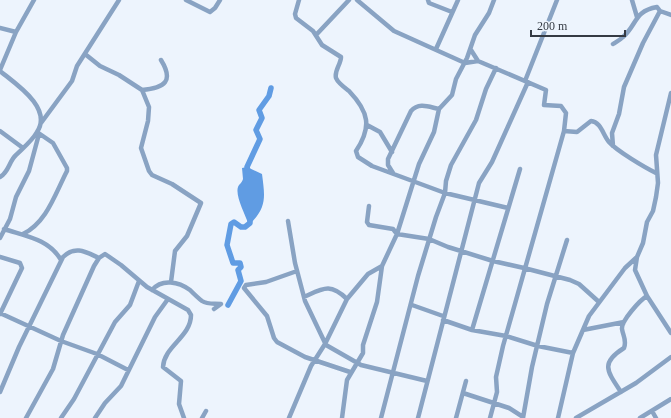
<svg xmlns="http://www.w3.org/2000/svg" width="671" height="418" viewBox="0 0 671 418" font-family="'Times New Roman',serif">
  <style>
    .water { fill: #609ce3 }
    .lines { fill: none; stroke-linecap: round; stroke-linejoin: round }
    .river { stroke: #609ce3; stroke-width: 5.5 }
    .minor { stroke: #89a3c3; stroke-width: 4.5 }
  </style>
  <rect width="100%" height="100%" fill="#edf4fd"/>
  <path class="water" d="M247,167L262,174C265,197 267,207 250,224L248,223C245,214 235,196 238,187C239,184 242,183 243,179L242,168Z"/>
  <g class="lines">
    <path class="river" d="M249,175L247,167L260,139L256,130L262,118L259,110L269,96L271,88
      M228,305L241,281L238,270L241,267L240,263H233L227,245L231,224L234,222L241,227H245L250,223V217"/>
    <path class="minor" d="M186,0L210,12L215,8L220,0
      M299,0L295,14L296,18L313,31L322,45L341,57C341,64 334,71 336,78C338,83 345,88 349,91C369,112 372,127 356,151L358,157L372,166L445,193L508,208
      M357,0L394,31L465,63L478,61L546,90L544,105L561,106L566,113L564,131L503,346L496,377L497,392L490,418
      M428,0L429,3L452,12
      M632,0L637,17
      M0,28L16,32
      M316,35L349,0
      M613,44C616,42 620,40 623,37C637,25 634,11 657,7L660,11L671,15
      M436,49L458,0
      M471,50L478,61
      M85,54L100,66L119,75L142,90L149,107L148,121L141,148L149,171L152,175L172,184L201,203L187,236L175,251L171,282
      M0,70L16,32L34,0
      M0,71C16,84 53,108 37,132C32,141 23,148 16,155C9,161 9,172 0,177
      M525,81L557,0
      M142,90C165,88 174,81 161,60
      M671,93L656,155L658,183L656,197L653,211L647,222L643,243L637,257L635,270L647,296L671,333
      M41,123L72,81L77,66L119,0
      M367,125L380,132L392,152
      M0,131L23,148
      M564,131L577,132L591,121C601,122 603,135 609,142C617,151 644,167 656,173
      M613,146L612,133L619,114L624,87L643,43L660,11
      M393,173L388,165V159L411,111C419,102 429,107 439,109
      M369,206L367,222L369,225L393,229L397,234L429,239L448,247L493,261L524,268L570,280L579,284L599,302
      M288,221L295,263L305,301L326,345L361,365L427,381
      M4,229C25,236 49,239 61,260
      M23,234C47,222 55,194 67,171V168L53,143L37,132
      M0,238L10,219L16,197L29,171L39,134
      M0,257L20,263L22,268L0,314
      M297,271L266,282L246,285L244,288L267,316L274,338L277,342L305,357L350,372
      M152,290C162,278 179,282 190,290C194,294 198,298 202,301C208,305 215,303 221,304L214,309
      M304,297C324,288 330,283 347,299
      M412,305L443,316
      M0,313L61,341L97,354L128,370
      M443,320L472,330L506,336L538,346L573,353
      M472,330L520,169
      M583,330L624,322
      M0,392L19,347L63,257C75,245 86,252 99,258
      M621,392C607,371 600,363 624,348C627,340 623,336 622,329C621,321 640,300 647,296
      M463,393L509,408L523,417
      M652,411L656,418
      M26,418L53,369L63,335L94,266L99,258L105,254L121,265L147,287L188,310L191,315C191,337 164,346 163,367L181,381L179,404L184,418
      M61,418L74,399L115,322L130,305L139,281
      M95,418L105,403L121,386L155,317L168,299
      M202,418L206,411
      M289,418L311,366L325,344L347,299L368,274L382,266
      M342,418L347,380L363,353V345L377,302L382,266L397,234L419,164L434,132L439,109L452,95L456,79L467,58L475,35L489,13L494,0
      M381,418L418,276L436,217L445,193L446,181L451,165L476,120L486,89L496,68
      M418,418L479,183L492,162L528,82
      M456,418L466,381
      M523,418L532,367L547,304L567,240
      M558,418L573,353L589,316L625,268L637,257
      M576,418L636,383L671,357
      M640,418L671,399"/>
  </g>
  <path d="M531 30v6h94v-6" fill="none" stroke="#343a43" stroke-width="2"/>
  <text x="537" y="30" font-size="12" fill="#343a43" stroke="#edf4fd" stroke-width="3" paint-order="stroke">200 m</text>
</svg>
